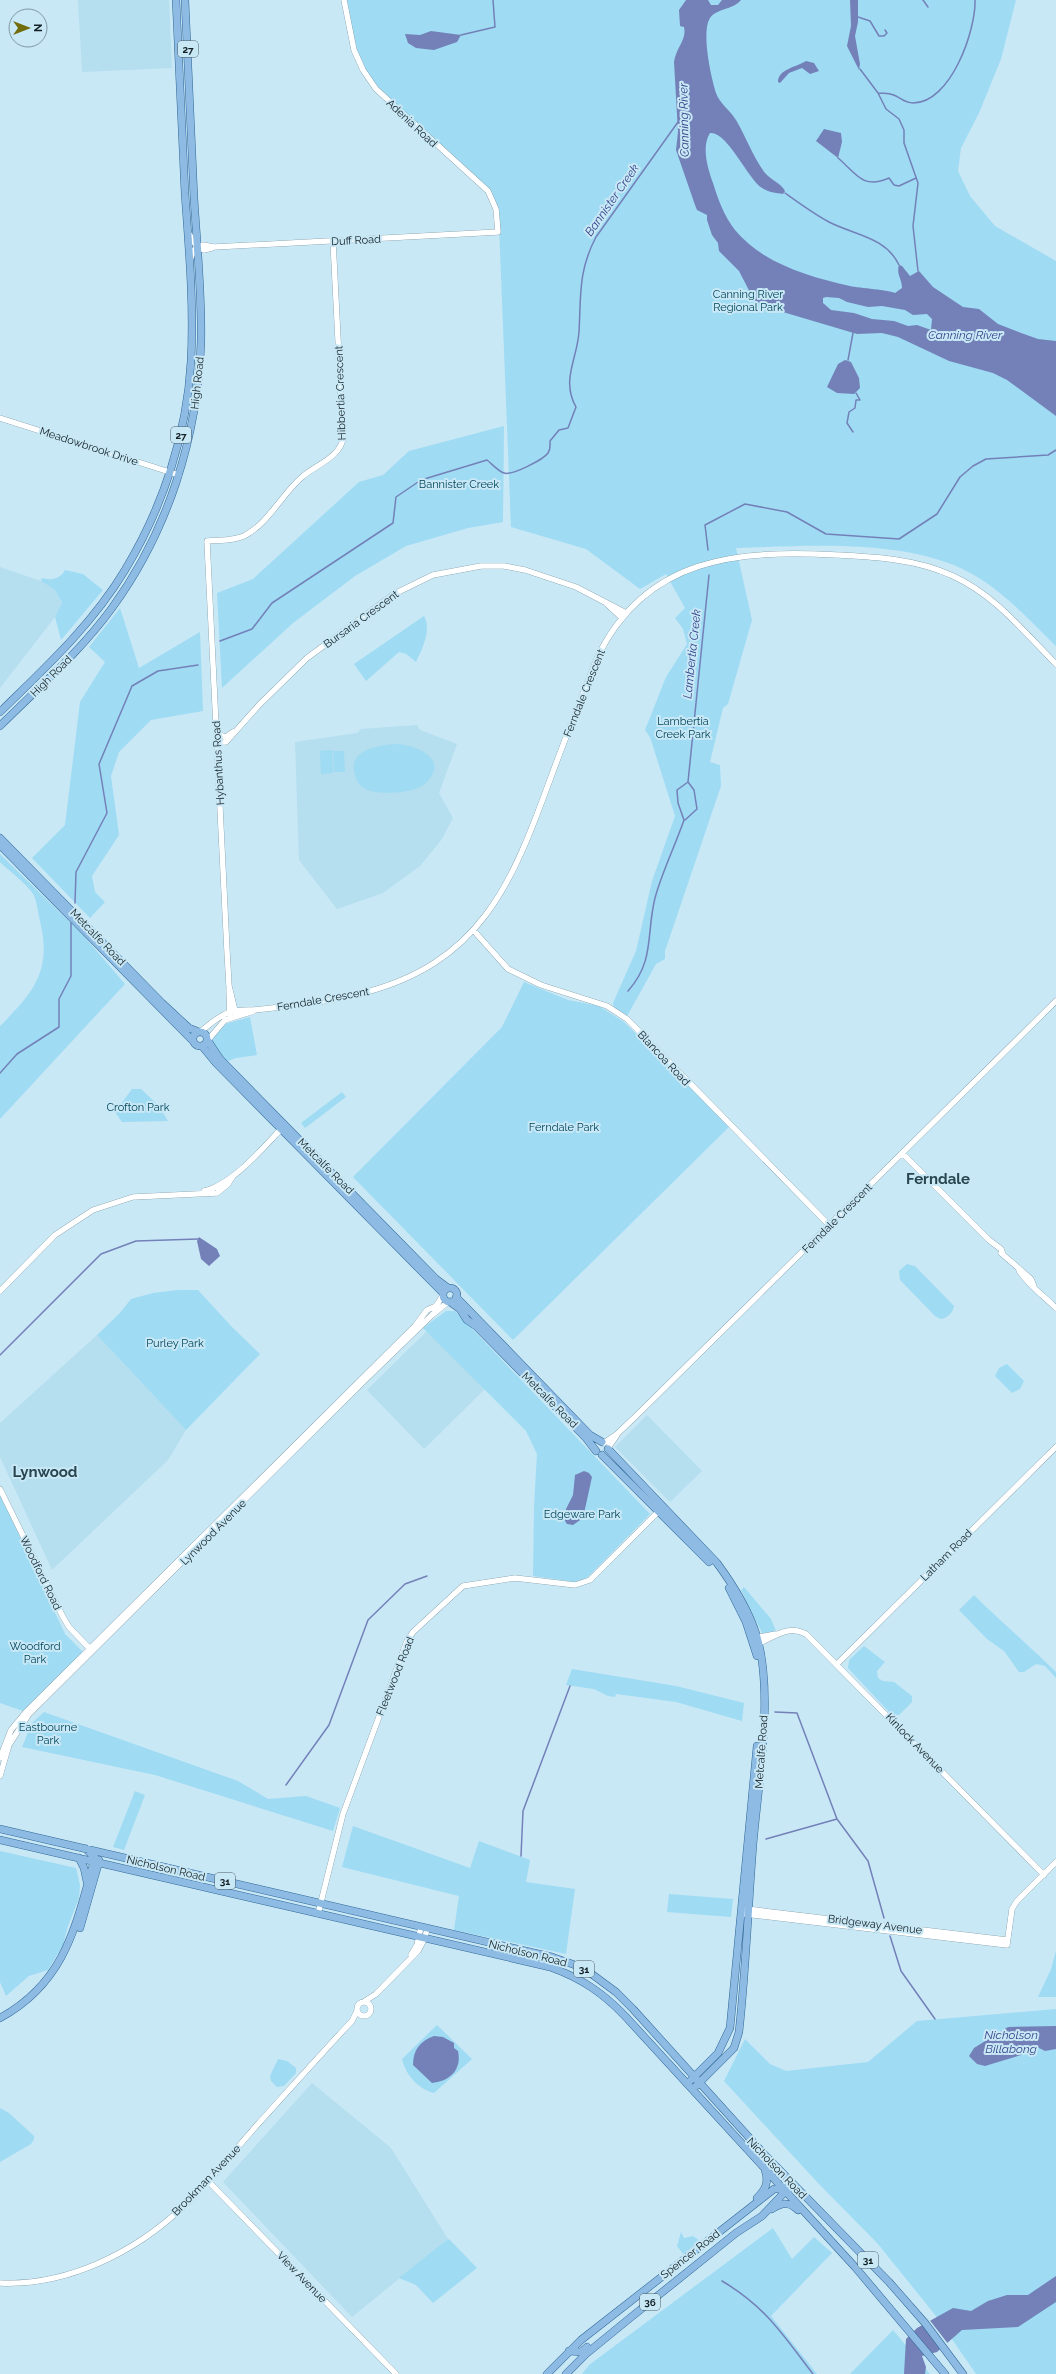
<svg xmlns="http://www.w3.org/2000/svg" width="1056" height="2374" viewBox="0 0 1056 2374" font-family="Raleway,sans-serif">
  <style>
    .built { fill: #b5deef }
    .green { fill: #9fdbf3 }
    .water { fill: #7381b8; fill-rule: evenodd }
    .pier { fill: #c8e8f6 }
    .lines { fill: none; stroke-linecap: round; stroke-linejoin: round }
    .stream { stroke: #7381b8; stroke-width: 1.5 }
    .minor-casing { stroke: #6c8996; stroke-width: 6 }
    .major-casing { stroke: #316795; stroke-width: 8 }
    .minor { stroke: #fff; stroke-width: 5.5 }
    .major { stroke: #8dbbe4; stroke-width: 7 }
    .labels { text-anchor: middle; stroke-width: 4; stroke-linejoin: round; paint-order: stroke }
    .shield { fill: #c8e8f6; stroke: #4a5c64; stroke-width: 1 }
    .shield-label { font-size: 10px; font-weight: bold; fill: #142025 }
    .street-label { font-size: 11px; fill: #142025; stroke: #c8e8f6 }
    .park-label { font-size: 11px; fill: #004358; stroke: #c8e8f6 }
    .water-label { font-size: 12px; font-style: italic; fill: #38458b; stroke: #c8e8f6 }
    .district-label { font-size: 15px; font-weight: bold; fill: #294550; stroke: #c8e8f6 }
  </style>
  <rect width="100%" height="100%" fill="#c8e8f6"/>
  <path class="built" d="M78,0H169L172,68L82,72Z
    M0,567L41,581L55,590L62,604L55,617L0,688Z
    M417,725L420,730L457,744L439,793L453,818L442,839L420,866L383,893L337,909L299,860L295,742L357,733L361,729Z
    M427,1331L485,1389L424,1449L367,1390Z
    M97,1335L186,1430L168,1460L52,1570L0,1457V1423Z
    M647,1415L702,1471L670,1502L615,1447Z
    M312,2083L391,2148L448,2239L352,2317L223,2182Z"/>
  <path class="green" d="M344,0H1016L1001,59L979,113L961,148L958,171L970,196L995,226L1056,261V646C1032,623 1008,596 979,578C915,537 809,546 736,548L752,620L728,704L723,708L710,762L720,765L721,786L665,951V959L656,964L626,1018L614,1011L613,1003L636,951L652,881L675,816L650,737L645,730L666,677L687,644L683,629L675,618L685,608L666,574L640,589L586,549L511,527L499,225L489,190L381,95L364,73L353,47Z
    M504,426L503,522L468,528L406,546L355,576L293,623L222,688L217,593L253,579L359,482L383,475L409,451Z
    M65,570L83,574L103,590L61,640L55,617L62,603L55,590L41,581L42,578C50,581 61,579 65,570Z
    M120,608L139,668L200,632L203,711L151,720L119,752L111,776L119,835L92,876L95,892L105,902L90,918L32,858L65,825L80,702L105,662L89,647Z
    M424,616C432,630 422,649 416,662L406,654L399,652L366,681L354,664Z
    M396,744C417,745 450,759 426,783C415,794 376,796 364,788C357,784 355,777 354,770C350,749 382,745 396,744Z
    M332,750L333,773L321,774L320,751Z
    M333,751H344L345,772H334Z
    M0,854L83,935L125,984L0,1119V1026C34,992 52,971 40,921C38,913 37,901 33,894C25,882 10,872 0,862Z
    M524,982L568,1000L599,1006L624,1022L730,1126L513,1340L353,1177L502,1027Z
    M250,1017L257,1055L236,1058L228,1061C222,1058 210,1046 212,1038L225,1024Z
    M132,1089H141L159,1106L168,1121L122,1122L115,1112Z
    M342,1092L346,1097L305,1128L301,1123Z
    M907,1264L915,1266L954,1306C953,1313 947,1318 941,1319L935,1316L900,1280L899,1271Z
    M178,1290H198L231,1326L260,1354L186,1430L97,1335L119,1314L131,1299L153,1293Z
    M446,1311H455L650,1514L589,1576L581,1581L574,1582L533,1576L534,1506L537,1454L526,1431L423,1328Z
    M1007,1364L1024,1381L1020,1389L1012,1393L995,1376L999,1368Z
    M0,1494L65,1634L83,1652L23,1711L0,1703Z
    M744,1587L771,1619L776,1631L763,1635L741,1590Z
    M974,1595C1001,1622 1029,1645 1056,1672V1678L1045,1666L1036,1664L1024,1672H1019L1004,1651L987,1639L959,1610Z
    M864,1646L885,1662L877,1671L878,1678L883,1681L894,1682L912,1696V1702L899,1715L891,1714L848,1668L849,1660Z
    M572,1669L676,1686L744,1703L742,1721L676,1702L616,1694L615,1697L608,1696L594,1689L566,1685Z
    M44,1712L238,1781L268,1799L306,1796L340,1808L333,1831L155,1775L22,1747L32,1723Z
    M135,1791L145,1795L124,1850L113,1847Z
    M353,1826L470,1868L479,1841L530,1860L526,1882L575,1889L566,1954L454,1930L459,1896L342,1867Z
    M0,1851L76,1868L80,1885L79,1898L68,1926L63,1945L48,1970L29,1976L6,1996L0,1982Z
    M669,1894L733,1899L731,1917L667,1912Z
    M1056,1951V1997H1038L1051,1969Z
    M1056,2009V2374H976L936,2316L878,2244L818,2183L724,2081L745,2039L770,2064L786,2071L868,2062L917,2021Z
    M437,2025L472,2059L434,2093C418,2089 406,2075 402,2059Z
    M278,2059L287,2061L296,2068V2073L284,2086L277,2087L271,2081L270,2076Z
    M0,2108L9,2113L34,2136V2139L31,2144L0,2162Z
    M773,2228L792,2259L814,2237L832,2253L771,2316L817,2374H582L589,2365Z
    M681,2232L684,2238L693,2236L700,2241L683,2254L677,2246Z
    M448,2239L450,2240L477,2268L433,2303L416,2285L399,2278Z
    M893,2330L930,2374H850Z"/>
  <path class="water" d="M686,0H708L711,5H718L722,0H741C733,10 717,8 710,18C701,32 711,77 716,93C720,104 730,110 736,120C746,137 753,157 765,173C771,180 782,184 785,191L783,194C776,193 768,192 762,188C748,179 727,131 710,133C701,147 708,169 713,183C718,199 724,216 735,230C762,263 809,277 850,286C859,288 890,290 895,293L902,288C902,279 896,274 899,265L902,266L910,276L919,271L933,287L963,307L979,309L998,324L1024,334L1038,339L1056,341V416L1007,380L993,373L949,361L898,337L882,333L857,334L766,307L754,300L739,271L719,251L718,243L712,235L707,220V215L697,210L695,205L676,150L678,132L674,62C676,47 687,40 684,27L680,26L679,10ZM826,297L839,298L847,302L868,307L882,306L905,310L913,315L927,314L932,319L931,330L917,325L908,326L894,321L872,319L854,313L831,310L823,303V298Z
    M850,0H858V22L855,36L860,64L859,70L847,46L851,26Z
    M431,31L461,35L457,42L434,50L416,48L408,43L405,34L420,35Z
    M806,61L814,63L819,71L810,74L802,68L789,73L780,83L778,82C778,69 797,67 806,61Z
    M824,129L841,133L842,142L838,158L816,141Z
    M845,360L851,362L859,378L860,388L854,394L837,393L827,387L838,364Z
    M199,1237L217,1249L220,1256L209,1266L201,1259L197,1241Z
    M584,1471L589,1473L592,1477L583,1518L573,1525L567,1524L565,1521L566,1509L573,1495L575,1475Z
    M1056,2026V2049L1045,2051L1037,2047L1031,2048L1021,2055L985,2066L977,2064L969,2056L974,2048L1008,2027Z
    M434,2036L443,2037L454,2043V2048L458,2051C462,2070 450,2081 432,2083L413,2065C413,2050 420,2041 434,2036Z
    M1056,2276V2302L1018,2327L962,2330L937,2352L922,2356L926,2367L925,2374H904L906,2339L917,2328L953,2308L971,2311L988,2301L1007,2295H1028Z"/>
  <path class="pier" d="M928,2318L949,2345L942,2350L921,2323Z"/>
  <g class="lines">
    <path class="stream" d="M923,0L928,7
      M858,17L870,21L879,36H884L887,33L885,30
      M461,35L495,27L493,0
      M860,69L878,93L886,109L899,119L904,130V143L918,183L913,226L918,271
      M878,93C884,93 891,93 896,96C902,99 905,103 913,103C951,103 976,30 975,0
      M838,158C856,173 862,190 889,178L894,185L899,186L916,178
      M785,193C799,203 814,214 829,222C854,235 886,237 899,265
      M848,360L853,333
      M853,432L847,423L849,412L855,408L856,400H860L856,393
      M708,550L705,525L745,504L787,512L826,534L899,539L937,514L960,477L973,466L986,459L1048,455L1056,450
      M220,641L252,629L272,603L393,523L396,497L421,480L487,460C492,464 498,471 504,473C512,476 544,459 548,453C551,449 550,445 550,441L559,430L568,428L576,407C561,380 577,360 579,332C581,296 578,271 596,237L678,122
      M688,782L709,575
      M685,820L697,809L694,790L688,782
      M75,903L76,872L107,813L99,764L132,686L158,671L198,665
      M628,991C655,961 646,934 655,898C662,872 675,846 684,820L678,803L677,790L688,782
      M0,1073L17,1054L59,1027V999L71,976V923
      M0,1355L101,1254L136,1241L198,1239
      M775,1712L797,1713L837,1819L868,1861L884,1918
      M286,1785L329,1725L368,1620L405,1584L427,1576
      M766,1839L837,1819
      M521,1856L523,1811L570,1686
      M890,1936L901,1971L935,2019
      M722,2281C766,2307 783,2335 813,2374"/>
    <defs>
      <path id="minor" d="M189,234L197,247L204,250L212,248
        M190,260L194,250L203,245L214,247L498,232L496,209L488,191L376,89L363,70L354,50L344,0
        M0,418L179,475
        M607,604L622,618
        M217,734L226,737L233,732
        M217,742H226L259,705L307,658L394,594L433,575L481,566H504L525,570L576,587L626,613
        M474,931L508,969L541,985L607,1006L627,1019L829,1225
        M229,989L230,1016
        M236,1015L229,986L227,951L207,541C219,540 233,541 244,536C269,523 281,495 302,477C314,466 341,457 343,438L333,241
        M200,1032C209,1025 218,1016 230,1012C241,1009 252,1011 263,1009C295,1005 328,1002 359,994C481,964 512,884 551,777C566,736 582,696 598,656C647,556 739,550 837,555C876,557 917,559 953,576C995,595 1024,632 1056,664
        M208,1040L225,1020L254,1011
        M902,1153L989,1240L1001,1249L1003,1254
        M204,1191C232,1185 263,1148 283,1127
        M1001,1253L1031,1279L1034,1286
        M1019,1270C1024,1281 1046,1298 1056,1308
        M0,1291L55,1235L93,1210L133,1197L217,1193L228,1184L233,1176
        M604,1443L617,1434L636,1416L1056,1001
        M608,1448L617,1435
        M0,1489L63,1617L69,1627L92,1651
        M753,1638L776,1634
        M755,1645C773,1638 787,1624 806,1634L1044,1875
        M837,1664L1056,1447
        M0,1758L11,1730L26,1712L415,1326L427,1310L436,1306L443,1295
        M0,1776L9,1745L29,1714L365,1380L432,1315L448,1302
        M746,1909L1007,1940
        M318,1914L343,1814L407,1641L413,1632L463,1586L515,1578L575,1585L590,1580L661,1509
        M745,1914L1007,1945L1012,1909L1017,1901L1056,1862
        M411,1955L417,1945L421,1927
        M365,2001L376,1994L418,1951L425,1938L427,1928
        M357 2009a7 7 0 1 1 14 0a7 7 0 1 1-14 0Z
        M208,2181L396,2374
        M0,2283C68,2286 136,2252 185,2205C211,2180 234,2151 258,2124C289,2090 320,2055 352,2021L357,2011"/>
      <path id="major" d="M0,712C45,668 92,625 125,570C163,507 187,434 191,361C194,305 189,249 185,194C182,129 179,65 176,0
        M0,726C38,688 80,652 112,608C168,531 198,437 201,341C202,294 197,246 194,198C191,132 188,66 185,0
        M0,838L162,1003L189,1028L199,1032
        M0,845L193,1041
        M193 1039a7 7 0 1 1 14 0a7 7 0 1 1-14 0Z
        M208,1041L220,1059L436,1279L448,1288
        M202,1046L216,1063L443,1293
        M443 1295a7 7 0 1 1 14 0a7 7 0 1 1-14 0Z
        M456,1297L590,1435L602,1442
        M450,1302L460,1309L467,1320L476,1326L586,1438L596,1451
        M608,1449L717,1563C734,1586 749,1610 757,1637C774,1695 758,1784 753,1845C748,1907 746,1969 739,2032L734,2048L696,2086
        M602,1455L709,1562
        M729,1588L746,1622L757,1656
        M0,1829L552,1957L578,1966L593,1975L616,1992L633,2009L764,2154L889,2282L925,2323L963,2374
        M0,1840L550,1967C581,1978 603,1993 625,2016L855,2267L945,2374
        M79,1858L84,1868L87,1882
        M80,1928L98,1865L95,1858L86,1849
        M0,2018C64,1983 75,1929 93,1865L99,1860
        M691,2080L718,2053L730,2028L757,1746
        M757,2198C766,2189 769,2182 765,2170
        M772,2209C783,2202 789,2202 798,2210
        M569,2351L581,2352L587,2347
        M547,2374L581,2340L774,2189H797
        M566,2374L586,2354L630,2318L736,2233L762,2216L782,2195L783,2186"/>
    </defs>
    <use href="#minor" class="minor-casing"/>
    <use href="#major" class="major-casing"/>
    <use href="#minor" class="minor"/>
    <use href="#major" class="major"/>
  </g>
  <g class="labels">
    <g class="shield">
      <rect x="178" y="41" width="20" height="16" rx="3"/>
      <rect x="171" y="427" width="20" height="16" rx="3"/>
      <rect x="215" y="1873" width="20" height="16" rx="3"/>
      <rect x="574" y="1961" width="20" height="16" rx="3"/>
      <rect x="858" y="2252" width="20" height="16" rx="3"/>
      <rect x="640" y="2294" width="20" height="16" rx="3"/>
    </g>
    <g class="shield-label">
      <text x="188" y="53">27</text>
      <text x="181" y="439">27</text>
      <text x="225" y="1885">31</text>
      <text x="584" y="1973">31</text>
      <text x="868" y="2264">31</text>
      <text x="650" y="2306">36</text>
    </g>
    <g class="street-label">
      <text transform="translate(412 123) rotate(43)" y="4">Adenia Road</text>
      <text transform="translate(356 240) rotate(-3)" y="4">Duff Road</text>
      <text transform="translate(197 383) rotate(-84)" y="4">High Road</text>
      <text transform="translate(340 393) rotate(-92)" y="4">Hibbertia Crescent</text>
      <text transform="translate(89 446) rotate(18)" y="4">Meadowbrook Drive</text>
      <text transform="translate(361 619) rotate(-36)" y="4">Bursaria Crescent</text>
      <text transform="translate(51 676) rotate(-45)" y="4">High Road</text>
      <text transform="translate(584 693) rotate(-68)" y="4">Ferndale Crescent</text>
      <text transform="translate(218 763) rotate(-93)" y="4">Hybanthus Road</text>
      <text transform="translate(98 937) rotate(46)" y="4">Metcalfe Road</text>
      <text transform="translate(323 999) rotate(-10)" y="4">Ferndale Crescent</text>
      <text transform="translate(664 1058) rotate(47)" y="4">Blancoa Road</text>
      <text transform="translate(326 1166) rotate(45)" y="4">Metcalfe Road</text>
      <text transform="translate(837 1218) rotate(-45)" y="4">Ferndale Crescent</text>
      <text transform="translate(550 1400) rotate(45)" y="4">Metcalfe Road</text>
      <text transform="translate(213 1532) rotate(-45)" y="4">Lynwood Avenue</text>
      <text transform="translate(946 1555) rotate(-45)" y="4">Latham Road</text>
      <text transform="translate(41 1573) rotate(64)" y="4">Woodford Road</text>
      <text transform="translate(395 1676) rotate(-68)" y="4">Fleetwood Road</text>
      <text transform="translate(915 1743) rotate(46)" y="4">Kinlock Avenue</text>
      <text transform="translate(761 1752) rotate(-86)" y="4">Metcalfe Road</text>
      <text transform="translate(166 1868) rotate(13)" y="4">Nicholson Road</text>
      <text transform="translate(875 1924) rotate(7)" y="4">Bridgeway Avenue</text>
      <text transform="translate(528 1953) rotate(14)" y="4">Nicholson Road</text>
      <text transform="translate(777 2168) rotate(46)" y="4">Nicholson Road</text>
      <text transform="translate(206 2180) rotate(-46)" y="4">Brookman Avenue</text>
      <text transform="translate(690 2254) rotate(-38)" y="4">Spencer Road</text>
      <text transform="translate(302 2277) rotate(46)" y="4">View Avenue</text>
    </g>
    <g class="park-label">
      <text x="748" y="298">Canning River<tspan x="748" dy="13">Regional Park</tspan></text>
      <text x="459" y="488">Bannister Creek</text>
      <text x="683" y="725">Lambertia<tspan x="683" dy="13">Creek Park</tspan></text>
      <text x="138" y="1111">Crofton Park</text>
      <text x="564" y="1131">Ferndale Park</text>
      <text x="175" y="1347">Purley Park</text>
      <text x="582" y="1518">Edgeware Park</text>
      <text x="35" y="1650">Woodford<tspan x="35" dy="13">Park</tspan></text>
      <text x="48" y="1731">Eastbourne<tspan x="48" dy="13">Park</tspan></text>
    </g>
    <g class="water-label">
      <text transform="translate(684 120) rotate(-91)" y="4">Canning River</text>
      <text transform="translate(612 200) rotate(-55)" y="4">Bannister Creek</text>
      <text x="965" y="339">Canning River</text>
      <text transform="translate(692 654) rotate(-84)" y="4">Lambertia Creek</text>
      <text x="1011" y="2039">Nicholson<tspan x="1011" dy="14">Billabong</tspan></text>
    </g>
    <g class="district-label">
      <text x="938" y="1184">Ferndale</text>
      <text x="45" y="1477">Lynwood</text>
    </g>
  </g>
  <g transform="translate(28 28) rotate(90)"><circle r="19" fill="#c8e8f6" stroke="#8098a2"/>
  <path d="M0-3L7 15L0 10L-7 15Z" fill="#716d0d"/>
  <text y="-6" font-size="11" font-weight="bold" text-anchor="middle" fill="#142025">N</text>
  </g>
</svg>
